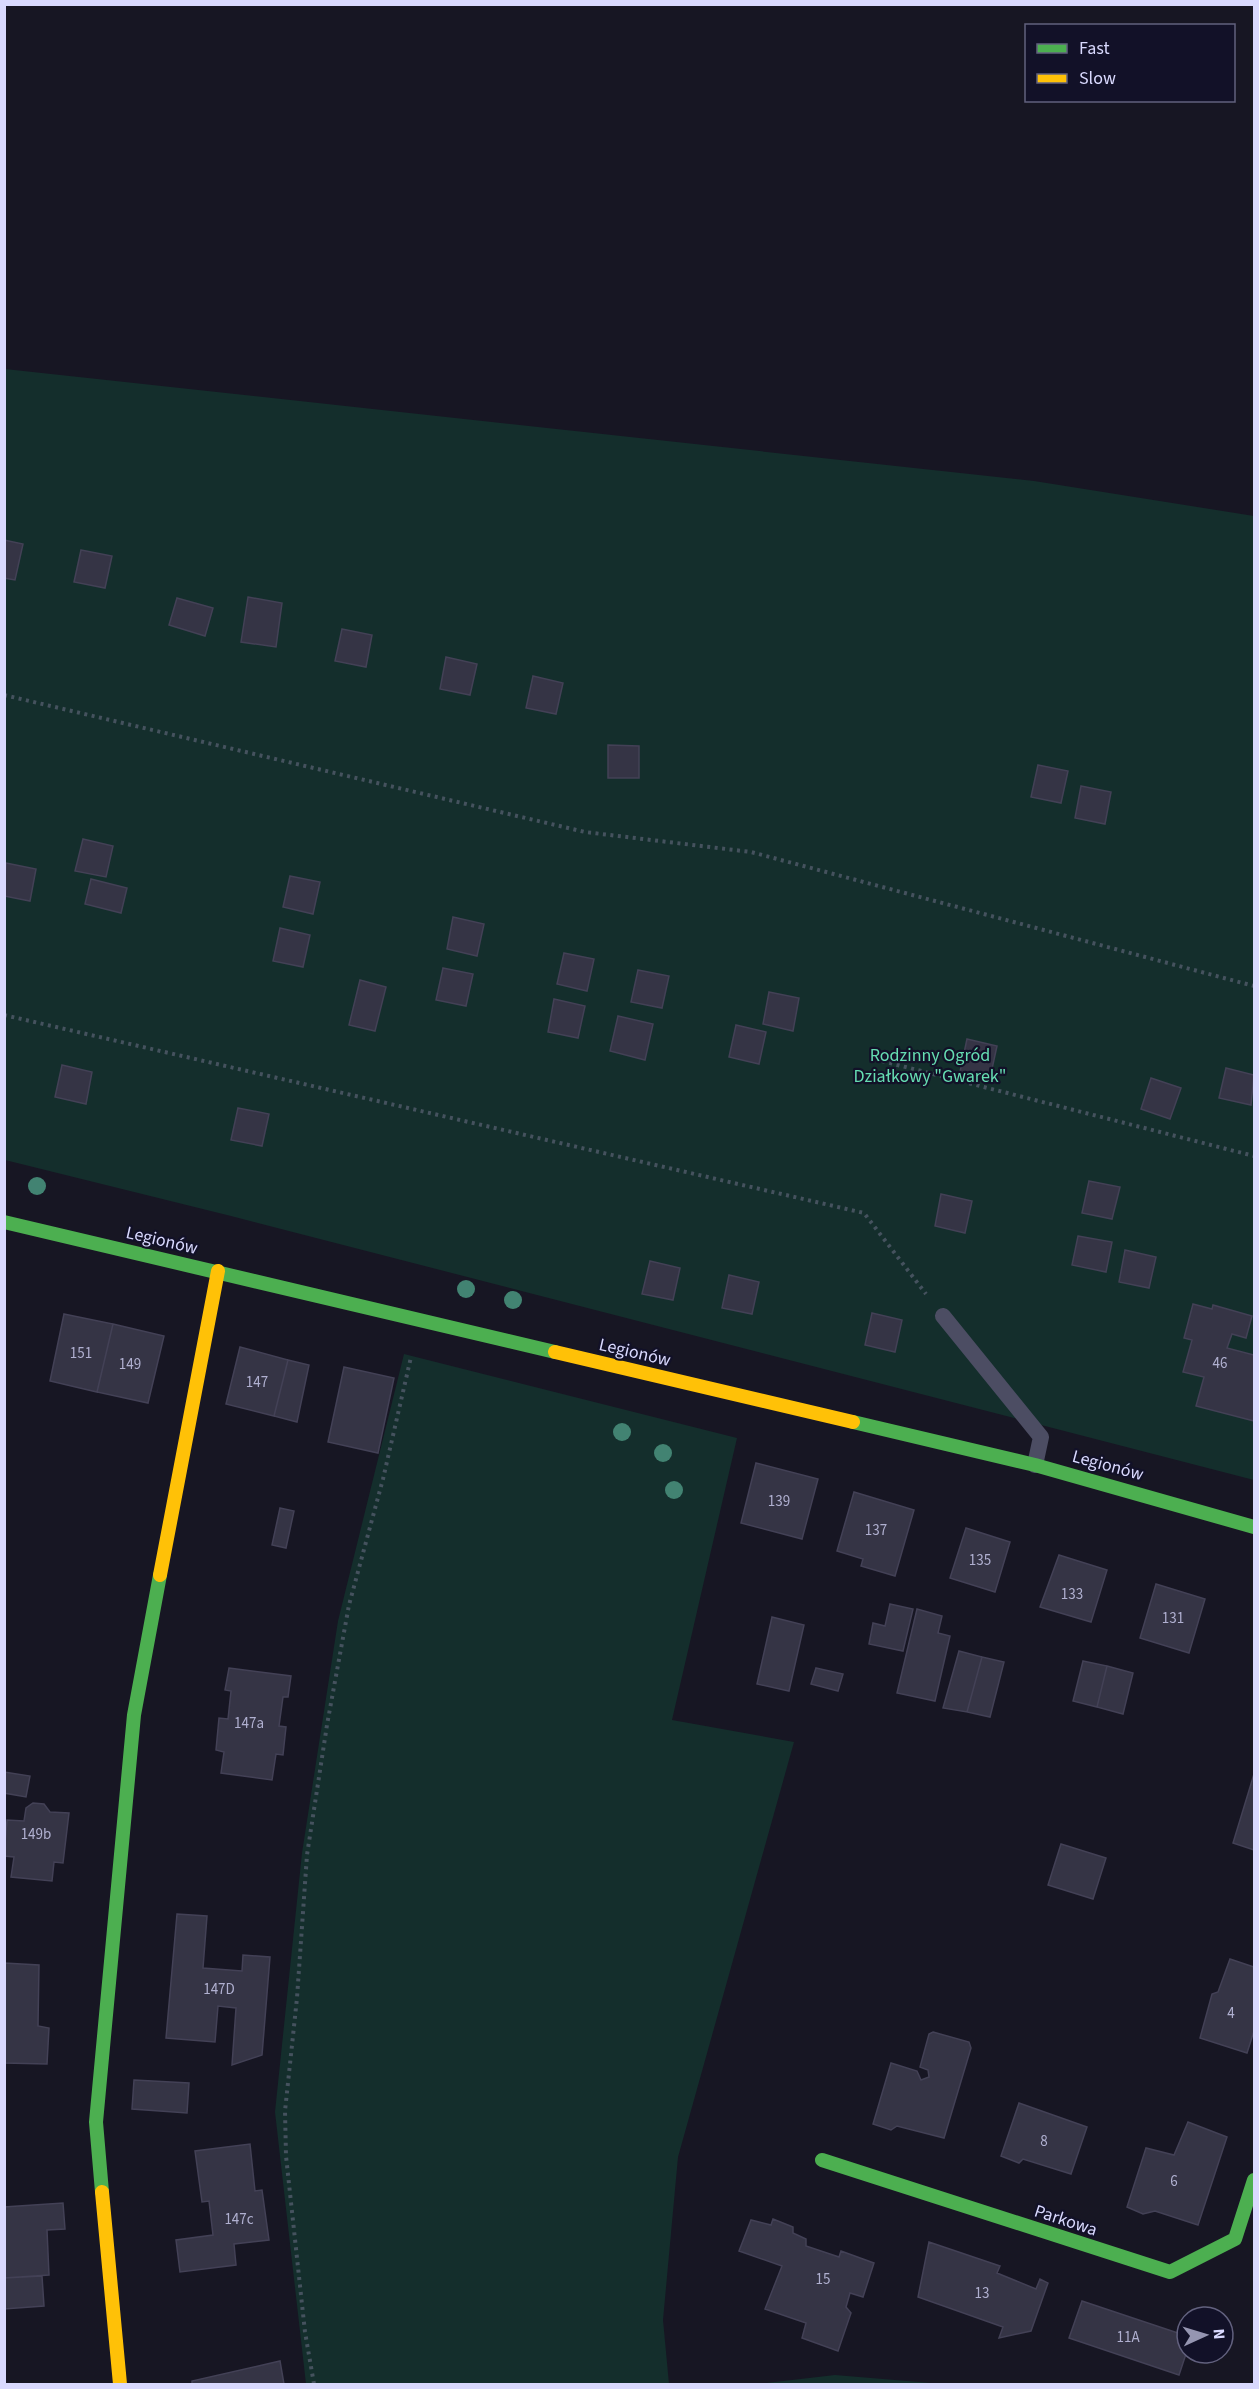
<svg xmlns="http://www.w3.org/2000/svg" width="1259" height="2389" viewBox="0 0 1259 2389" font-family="'Source Sans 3',sans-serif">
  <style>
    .green { fill: #142e2c }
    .building { fill: #353445; stroke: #434156; stroke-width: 1.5 }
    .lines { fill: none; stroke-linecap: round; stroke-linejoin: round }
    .path { stroke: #45525e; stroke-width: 4; stroke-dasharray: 3 4.5; stroke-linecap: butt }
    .lane { stroke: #4c4d63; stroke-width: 16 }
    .fast { stroke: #4caf50; stroke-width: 14 }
    .slow { stroke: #ffc107; stroke-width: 14 }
    .tree { fill: #428372 }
    .labels { text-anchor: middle; stroke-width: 4.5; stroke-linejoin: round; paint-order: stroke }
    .number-label { font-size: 15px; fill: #b0b0d0 }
    .park-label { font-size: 18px; fill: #66ddb2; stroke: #121128 }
    .street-label { font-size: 18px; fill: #d9d9fe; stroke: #121128 }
  </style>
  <rect width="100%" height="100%" fill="#171623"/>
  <path class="green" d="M5,369L1034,481L1254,516V1480L231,1216L5,1160Z
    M404,1354L737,1438L672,1720L794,1742L678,2157L663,2320L669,2384H306L275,2112L302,1853L338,1621Z
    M835,2375L943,2384H758Z"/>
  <path class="building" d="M4,540L23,544L15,580L4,578Z
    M81,550L112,556L105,588L74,582Z
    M248,597L282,603L276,647L241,642Z
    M177,598L213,608L205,636L169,625Z
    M342,629L372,635L366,667L335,661Z
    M446,657L477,664L470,695L440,689Z
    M533,676L563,683L556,714L526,708Z
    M608,745L639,746V778H608Z
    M1038,765L1068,771L1061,803L1031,797Z
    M1081,786L1111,792L1105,824L1075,818Z
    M83,839L113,846L106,877L75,871Z
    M6,863L36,869L30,901L4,896Z
    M290,876L320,882L313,914L283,907Z
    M91,879L127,888L121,913L85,904Z
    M453,917L484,924L477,956L447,949Z
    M280,928L310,935L303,967L273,961Z
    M564,953L594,959L587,991L557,984Z
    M443,968L473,974L466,1006L436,1000Z
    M638,970L669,976L662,1008L631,1002Z
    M360,980L386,987L375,1031L349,1025Z
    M769,992L799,998L793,1031L763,1024Z
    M554,999L585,1006L578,1038L548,1032Z
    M618,1016L653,1024L645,1060L610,1051Z
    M736,1025L766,1032L759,1064L729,1057Z
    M967,1039L997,1046L990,1078L960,1072Z
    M62,1065L92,1072L86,1104L55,1097Z
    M1226,1068L1254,1075L1251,1105L1219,1098Z
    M1151,1078L1181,1088L1170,1119L1141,1109Z
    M238,1108L269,1114L262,1146L231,1140Z
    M1089,1181L1120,1187L1112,1219L1082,1213Z
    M941,1194L972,1201L965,1233L935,1226Z
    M1078,1236L1112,1242L1106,1272L1072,1265Z
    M1125,1250L1156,1257L1149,1288L1119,1282Z
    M650,1261L680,1268L673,1300L642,1294Z
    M729,1275L759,1282L752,1314L722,1308Z
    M1193,1304L1212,1309L1213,1305L1252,1316L1246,1338L1232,1334L1227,1348L1254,1355V1421L1196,1406L1204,1377L1183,1372L1192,1340L1184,1338Z
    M872,1313L902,1320L895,1352L865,1345Z
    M64,1314L113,1324L97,1392L50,1381Z
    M113,1324L164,1336L148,1403L97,1392Z
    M240,1347L288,1360L274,1416L226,1404Z
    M288,1360L309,1365L297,1422L274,1416Z
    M344,1367L394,1378L378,1453L328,1442Z
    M756,1463L818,1479L802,1539L741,1523Z
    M854,1492L914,1510L895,1576L861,1566L863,1559L837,1551Z
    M280,1508L294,1511L286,1548L272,1545Z
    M966,1528L1010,1542L995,1592L950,1578Z
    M1059,1555L1107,1570L1091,1622L1040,1607Z
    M1156,1584L1205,1599L1189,1653L1140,1638Z
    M890,1604L913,1609L903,1651L869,1644L873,1623L885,1626Z
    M917,1609L942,1616L938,1633L950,1636L935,1701L897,1693Z
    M772,1617L804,1625L789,1691L757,1684Z
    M959,1651L982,1657L967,1712L943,1708Z
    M982,1657L1004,1662L990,1717L967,1712Z
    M1083,1661L1107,1666L1097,1707L1073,1701Z
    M1107,1666L1133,1673L1123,1714L1097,1707Z
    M229,1668L291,1676L288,1697H283L279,1726L286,1727L283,1755L276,1754L272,1780L221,1773L224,1752L216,1750L219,1718L228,1719L231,1691L225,1690Z
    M816,1668L843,1674L838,1691L811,1684Z
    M4,1772L30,1776L26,1797L4,1793Z
    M1254,1774V1850L1233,1843Z
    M33,1803L44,1804L50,1812L69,1813L63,1863L54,1862L52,1881L11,1877L14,1857L4,1856L7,1820L24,1821L26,1808Z
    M1061,1844L1106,1858L1093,1899L1048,1885Z
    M177,1914L207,1916L203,1968L242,1971L243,1955L270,1957L262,2055L232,2065L236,2008L218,2006L215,2042L166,2038Z
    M1230,1959L1254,1967V2031L1247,2053L1200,2038L1212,1994L1218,1992Z
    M4,1963L39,1965L38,2026L49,2028L47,2064L4,2063Z
    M933,2032L969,2042L971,2048L944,2138L897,2126L891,2130L873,2124L891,2063L917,2071L921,2080L929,2077L928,2070L920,2067L929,2034Z
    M134,2080L189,2083L187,2113L132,2109Z
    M1019,2103L1087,2127L1071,2174L1023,2159L1019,2163L1001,2156Z
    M1188,2122L1227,2137L1198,2225L1155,2211L1143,2214L1127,2207L1146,2148L1174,2155Z
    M250,2144L255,2191L262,2190L269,2240L234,2244L236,2265L180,2272L176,2240L213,2235L209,2201L202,2202L195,2151Z
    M63,2203L65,2229L47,2230L49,2275L4,2278V2207Z
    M773,2219L793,2227V2233L806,2239V2246L839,2257L841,2251L874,2263L863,2297L850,2293L846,2307L851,2313L838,2351L802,2338L806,2323L765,2309L782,2266L739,2251L751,2220L771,2225Z
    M929,2242L1000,2266L997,2273L1036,2289L1040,2279L1048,2283L1031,2331L999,2338L1003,2327L918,2297Z
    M42,2276L44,2306L4,2309V2278Z
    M1082,2301L1187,2336V2351L1179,2375L1069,2338Z
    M280,2361L284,2384H192V2381Z"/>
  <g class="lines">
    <path class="path" d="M4,695L585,832L751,852L1254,986
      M4,1015L864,1213L926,1294
      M882,1061L1254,1156
      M314,2384L305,2332L286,2156L285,2111L297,1998L307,1855L327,1725L349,1605L383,1479L411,1357"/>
    <path class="lane" d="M943,1316L1041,1437L1035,1465"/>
    <path class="fast" d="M4,1222L555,1352
      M853,1422L1035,1465L1254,1527
      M822,2160L1170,2272L1235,2239L1254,2180
      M102,2192L96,2122L134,1715L160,1575"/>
    <path class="slow" d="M555,1352L853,1422
      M160,1575L218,1271
      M102,2192L120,2384"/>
  </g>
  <g class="tree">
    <circle cx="37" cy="1186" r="9"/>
    <circle cx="466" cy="1289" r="9"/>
    <circle cx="513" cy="1300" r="9"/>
    <circle cx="622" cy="1432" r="9"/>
    <circle cx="663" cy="1453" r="9"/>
    <circle cx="674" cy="1490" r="9"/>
  </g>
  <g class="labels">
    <g class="number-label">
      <text x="81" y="1358">151</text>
      <text x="1220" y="1368">46</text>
      <text x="130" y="1369">149</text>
      <text x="257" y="1387">147</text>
      <text x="779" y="1506">139</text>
      <text x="876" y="1535">137</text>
      <text x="980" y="1565">135</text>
      <text x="1072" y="1599">133</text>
      <text x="1173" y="1623">131</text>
      <text x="249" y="1728">147a</text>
      <text x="36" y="1839">149b</text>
      <text x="219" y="1994">147D</text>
      <text x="1231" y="2018">4</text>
      <text x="1044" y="2146">8</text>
      <text x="1174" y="2186">6</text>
      <text x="239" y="2224">147c</text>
      <text x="823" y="2284">15</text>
      <text x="982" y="2298">13</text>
      <text x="1128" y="2342">11A</text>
    </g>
    <g class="park-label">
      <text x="930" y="1061">Rodzinny Ogród<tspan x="930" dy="21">Działkowy "Gwarek"</tspan></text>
    </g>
    <g class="street-label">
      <text transform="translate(162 1240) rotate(13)" y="6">Legionów</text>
      <text transform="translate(635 1352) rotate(13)" y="6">Legionów</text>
      <text transform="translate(1108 1465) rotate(15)" y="6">Legionów</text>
      <text transform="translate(1066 2220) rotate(18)" y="6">Parkowa</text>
    </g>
  </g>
  <rect width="1259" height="2389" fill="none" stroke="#d9d9fe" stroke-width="12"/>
  <rect x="1025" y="24" width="210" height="78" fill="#121128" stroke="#62617e" stroke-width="1.5"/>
  <rect x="1037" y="44" width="30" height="9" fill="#4caf50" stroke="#62617e" stroke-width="1.5"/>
  <text x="1079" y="54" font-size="18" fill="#d9d9fe">Fast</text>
  <rect x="1037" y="74" width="30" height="9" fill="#ffc107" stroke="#62617e" stroke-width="1.5"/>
  <text x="1079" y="84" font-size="18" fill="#d9d9fe">Slow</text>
  <g transform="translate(1205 2335) rotate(86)"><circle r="28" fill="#121128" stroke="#62617e" stroke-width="1.5"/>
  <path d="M0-4.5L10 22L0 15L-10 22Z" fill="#9595b1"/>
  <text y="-9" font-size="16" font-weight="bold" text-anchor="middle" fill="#d9d9fe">N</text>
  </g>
</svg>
